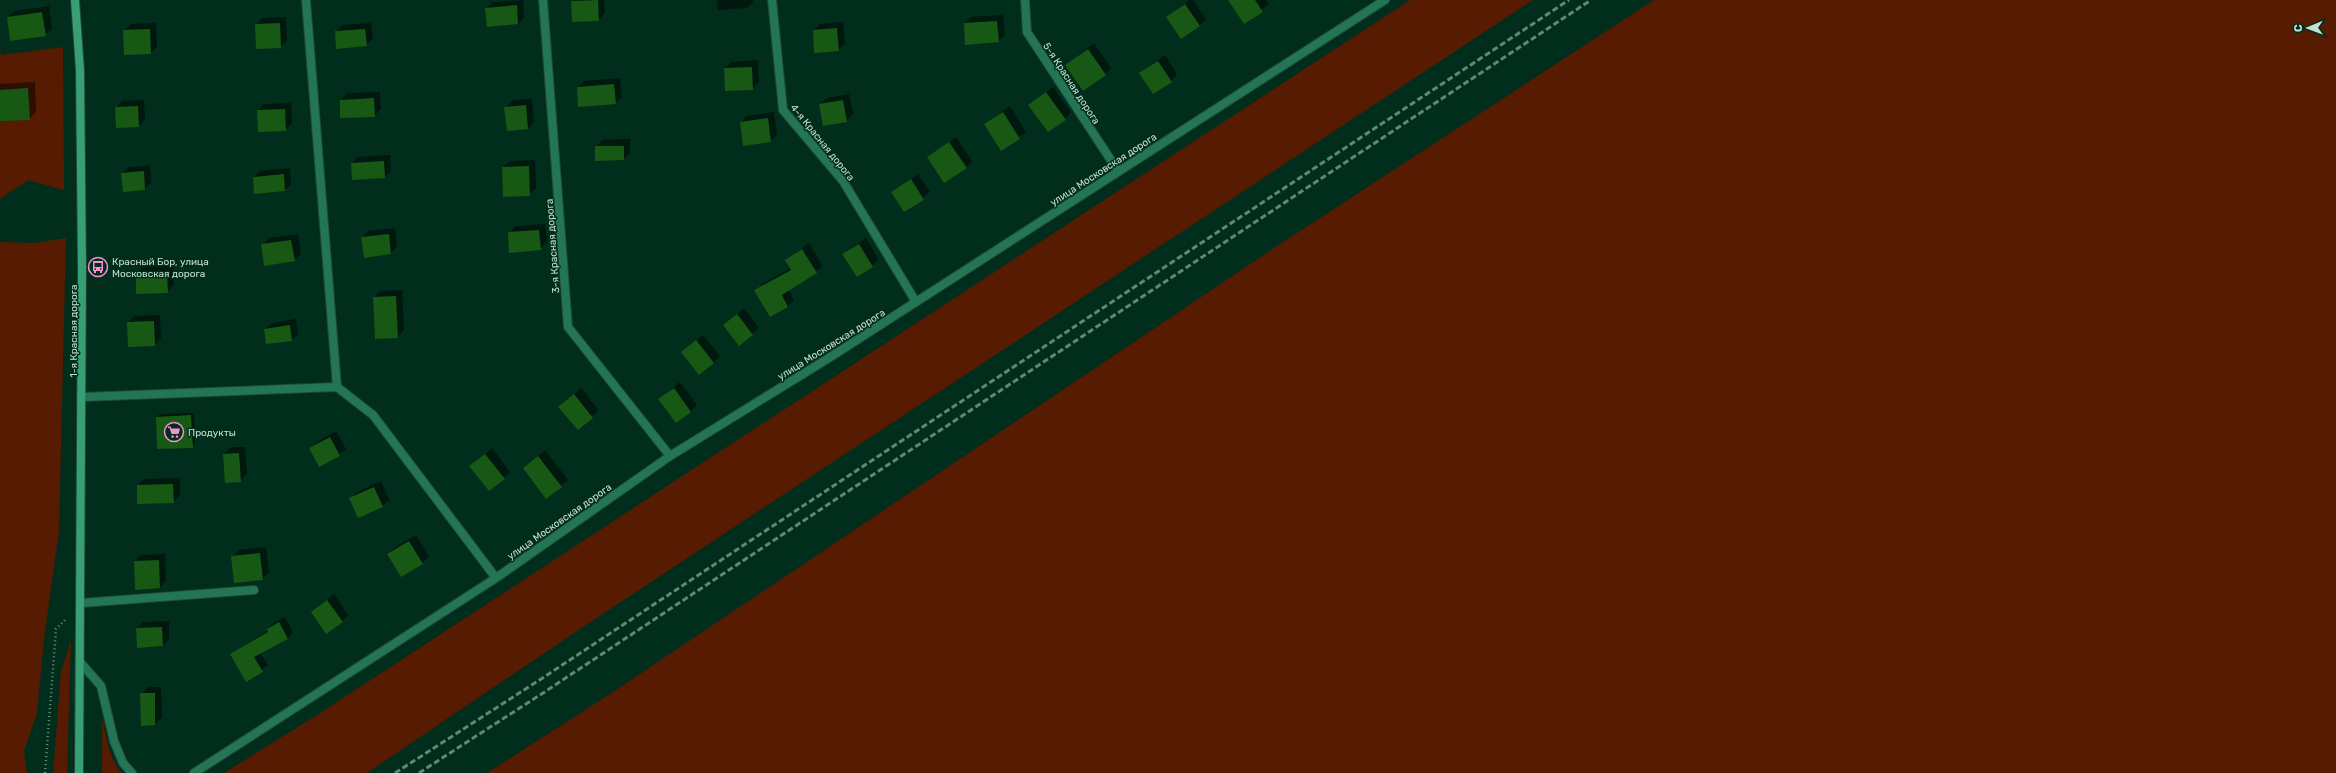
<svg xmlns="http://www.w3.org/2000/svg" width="2336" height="773" viewBox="0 0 2336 773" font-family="Rubik,sans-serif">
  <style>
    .green { fill: #561b00 }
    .shadow { fill: #0007 }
    .building { fill: #175914 }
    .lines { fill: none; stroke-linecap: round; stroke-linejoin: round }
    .service-casing { stroke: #1f4a39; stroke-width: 10 }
    .minor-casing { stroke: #1f4a39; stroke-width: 10 }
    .secondary-casing { stroke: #1f4a39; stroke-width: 10 }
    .path { stroke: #6a8e7e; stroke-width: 2.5; stroke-dasharray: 1 3; stroke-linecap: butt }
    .service { stroke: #237554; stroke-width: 8 }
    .minor { stroke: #237554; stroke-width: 8 }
    .secondary { stroke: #389f74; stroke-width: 8 }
    .rail { stroke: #638777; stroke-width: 3; stroke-dasharray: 6 3; stroke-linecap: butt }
    .labels { text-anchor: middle; stroke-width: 3; stroke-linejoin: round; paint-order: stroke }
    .street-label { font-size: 10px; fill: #c4e0d1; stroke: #002d1c }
    .poi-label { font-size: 10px; fill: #c4e0d1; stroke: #002d1c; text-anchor: start }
  </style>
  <rect width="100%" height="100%" fill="#002d1c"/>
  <path class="green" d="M1410,0H1533L586,625L367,773H224L320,713Z
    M1654,0H2336V773H487L613,692L1277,246Z
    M63,47L64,190L28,180L0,199V48L1,55Z
    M66,238L59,531L44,639L37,713L24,751L27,773H0V242L34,243Z
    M71,640L67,773H53L61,671Z
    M102,717C106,736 109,759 122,773H102Z"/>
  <path class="shadow" d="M523,0L524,17L518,24L486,9L493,2Z
    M573,0H604L605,13L599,20L572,2Z
    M717,0H753V2L747,8L718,10Z
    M1189,0H1193L1206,19L1199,26L1167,17Z
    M1236,0H1266L1269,4L1244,23Z
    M49,6L52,29L45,35L8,17L15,11Z
    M1003,15L1005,35L998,41L965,23L971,17Z
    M286,17L287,41L280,47L256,25L262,18Z
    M843,22L845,44L838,50L814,30L820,24Z
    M156,23L157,47L151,53L124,31L131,24Z
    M371,23L373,39L366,45L336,32L342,25Z
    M1094,43L1111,68L1105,74L1066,65Z
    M1165,55L1177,74L1171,81L1140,73Z
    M758,60L759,82L752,89L725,68L731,62Z
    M620,78L622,97L615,103L578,88L584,81Z
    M35,82L36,112L30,119L0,120V84Z
    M1053,87L1071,112L1065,119L1030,105Z
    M380,92L381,109L374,116L341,100L347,93Z
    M849,94L853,114L846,121L820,104L827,98Z
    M532,99L534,122L528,128L506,107L512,100Z
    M144,100L145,120L139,126L116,108L122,101Z
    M291,103L292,123L285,130L258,110L264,104Z
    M1010,106L1026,132L1001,150L985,124Z
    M774,112L777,135L770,141L741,122L747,116Z
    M956,137L972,161L966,168L928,157Z
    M630,139V153L624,159L596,146L603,140Z
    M390,155L391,171L384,178L352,163L358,157Z
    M535,160L536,188L529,195L503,167L510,161Z
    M150,165L151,183L144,189L122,173L129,167Z
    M290,168L291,184L285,190L254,177L260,171Z
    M918,174L930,192L904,211L893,192Z
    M545,224L547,242L540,249L509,233L515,226Z
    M395,228L397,247L391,253L364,257L362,238L368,231Z
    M298,234L301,254L294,260L262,245L269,238Z
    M866,238L879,260L857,276L843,254Z
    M809,243L823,266L789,290L794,300L788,306L770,316L756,290L762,284L791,268L786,260Z
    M173,266L174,285L167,292L137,273L143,267Z
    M402,290L404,330L398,337L374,298L380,291Z
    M744,308L759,328L739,344L724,325Z
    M160,315L161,338L155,345L128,323L134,316Z
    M296,319L298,334L292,340L265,329L272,323Z
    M703,335L720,356L713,363L683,352Z
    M680,382L697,405L690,412L660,399Z
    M581,388L599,410L578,429L560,407Z
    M194,413L195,444L192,447L157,417L160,414Z
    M336,431L346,449L339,455L310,448L317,442Z
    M231,447H245L247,474L240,481L226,482L224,454Z
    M492,448L510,472L504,478L471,466Z
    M545,450L568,480L547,498L524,468Z
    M180,478V496L173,502L138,485L144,479Z
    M381,481L389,500L382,506L351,498L357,492Z
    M416,535L429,557L422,563L388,554L394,548Z
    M266,547L269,572L262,579L232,557L239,550Z
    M165,554L166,581L160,587L135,561L141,555Z
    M334,594L348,615L342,621L312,612Z
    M285,617L293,633L288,638L260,653L268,665L246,680L231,655L269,630L268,629L273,623Z
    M169,621V639L163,646L137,628L143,622Z
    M148,687H161L162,718L155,724L142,725L141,694Z"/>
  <path class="building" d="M598,0L599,21L572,22L571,1Z
    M1228,0H1255L1263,12L1244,24Z
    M1185,4L1200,26L1181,39L1166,17Z
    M517,5L518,24L487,27L485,8Z
    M42,12L46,36L10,41L7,17Z
    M997,21L999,42L965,45L964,23Z
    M280,23L281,48L256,49L255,24Z
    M837,28L839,51L814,53L813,30Z
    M150,29L151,54L124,55L123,30Z
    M365,29L367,46L336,49L335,31Z
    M1088,49L1106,75L1083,91L1065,65Z
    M1158,61L1172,82L1153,94L1139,73Z
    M752,67L753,90L725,91L724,68Z
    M614,84L616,104L578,107L577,87Z
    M28,88L30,120L0,121V90Z
    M1046,92L1066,120L1048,132L1028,105Z
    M374,98L375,117L340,118V100Z
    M843,100L847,122L823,126L819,104Z
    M526,105L528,129L507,131L504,107Z
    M138,106L139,127L116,128L115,107Z
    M285,109L286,131L258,132L257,110Z
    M1003,112L1020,139L1001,151L984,124Z
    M768,118L771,142L743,146L740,122Z
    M949,142L967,168L944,183L927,157Z
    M595,146H624V160L595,161Z
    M384,161L385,178L352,180L351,163Z
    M529,166L530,196L503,197L502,167Z
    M144,171L145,190L123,192L121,173Z
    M284,174L285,191L254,194L253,177Z
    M911,179L924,200L904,212L891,192Z
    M539,230L541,250L509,253L508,232Z
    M389,234L391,254L364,258L361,237Z
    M291,240L295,261L264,266L261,244Z
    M859,244L873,267L857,277L842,254Z
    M802,249L817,273L782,295L788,307L770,317L754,290L791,270L785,260Z
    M167,272L168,293L136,294V273Z
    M396,296L398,338L375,339L373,297Z
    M737,314L753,335L739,346L723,325Z
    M154,321L155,346L128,347L127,322Z
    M290,325L292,341L266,344L264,329Z
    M696,340L714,363L699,375L681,352Z
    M674,388L691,412L676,423L658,399Z
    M574,394L593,418L578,430L558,407Z
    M191,415L193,448L157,449L156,417Z
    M330,437L340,456L319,467L309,448Z
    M239,453L241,482L225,483L223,454Z
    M485,454L505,479L489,491L469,466Z
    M538,456L562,487L546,499L523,468Z
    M173,484L174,503L137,504V485Z
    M374,487L383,507L358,518L349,498Z
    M409,541L423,564L401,577L387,554Z
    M260,553L263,580L234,583L231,556Z
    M159,560L160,588L135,590L134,561Z
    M327,600L343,622L326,634L311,612Z
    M279,622L288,639L254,657L263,672L246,682L230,654L268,632L267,629Z
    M162,627L163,646L137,648L136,628Z
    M140,693H155V725L141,726Z"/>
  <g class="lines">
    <defs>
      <path id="service" d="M306,0L337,387
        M543,0L568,327L670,456
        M772,0L783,110L843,181L916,302
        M1025,0L1027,32L1118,171
        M81,603L254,590"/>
      <path id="minor" d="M83,397L337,387L373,415L496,578
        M80,662L101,686L114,741L123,763L132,773
        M194,773L496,578L670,456L832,356L1385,0"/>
      <path id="secondary" d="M75,0L80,70L82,268L79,773"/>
    </defs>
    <use href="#service" class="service-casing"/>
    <use href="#minor" class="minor-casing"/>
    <use href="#secondary" class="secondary-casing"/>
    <path class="path" d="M45,773L56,629L67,618"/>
    <use href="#service" class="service"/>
    <use href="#minor" class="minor"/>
    <use href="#secondary" class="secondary"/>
    <path class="rail" d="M395,773L538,681L1569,0
      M419,773L546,691L1591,0"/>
  </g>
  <defs>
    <symbol id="bus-ring" viewBox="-11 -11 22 22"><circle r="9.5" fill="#002d1c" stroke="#f690d1" stroke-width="1.5"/><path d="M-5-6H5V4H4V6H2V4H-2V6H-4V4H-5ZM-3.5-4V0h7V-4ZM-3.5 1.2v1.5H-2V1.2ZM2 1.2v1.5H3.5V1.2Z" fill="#f690d1"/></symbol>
    <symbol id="supermarket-ring" viewBox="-11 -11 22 22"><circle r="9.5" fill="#002d1c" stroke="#f690d1" stroke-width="1.5"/><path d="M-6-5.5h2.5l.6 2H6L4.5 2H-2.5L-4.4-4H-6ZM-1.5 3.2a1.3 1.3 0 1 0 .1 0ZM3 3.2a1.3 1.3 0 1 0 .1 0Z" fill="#f690d1"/></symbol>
  </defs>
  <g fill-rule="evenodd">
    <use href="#bus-ring" x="87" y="256" width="22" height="22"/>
    <use href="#supermarket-ring" x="163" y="421" width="22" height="22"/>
  </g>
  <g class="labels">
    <g class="street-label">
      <text transform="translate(1072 83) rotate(57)" y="4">5-я Красная дорога</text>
      <text transform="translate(823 142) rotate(51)" y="4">4-я Красная дорога</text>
      <text transform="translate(1103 169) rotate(-33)" y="4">улица Московская дорога</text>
      <text transform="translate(552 246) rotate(-94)" y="4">3-я Красная дорога</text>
      <text transform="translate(73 331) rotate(-90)" y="4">1-я Красная дорога</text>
      <text transform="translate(831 344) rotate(-32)" y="4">улица Московская дорога</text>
      <text transform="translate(559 521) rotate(-35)" y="4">улица Московская дорога</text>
    </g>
    <g class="poi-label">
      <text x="112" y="265">Красный Бор, улица<tspan x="112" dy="12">Московская дорога</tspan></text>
      <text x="188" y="436">Продукты</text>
    </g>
  </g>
  <g transform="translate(2308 28) rotate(269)" stroke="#002d1c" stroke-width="3" paint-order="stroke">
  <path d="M0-3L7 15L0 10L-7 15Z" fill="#c4e0d1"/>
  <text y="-6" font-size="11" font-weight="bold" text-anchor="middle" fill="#c4e0d1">С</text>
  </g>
</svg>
